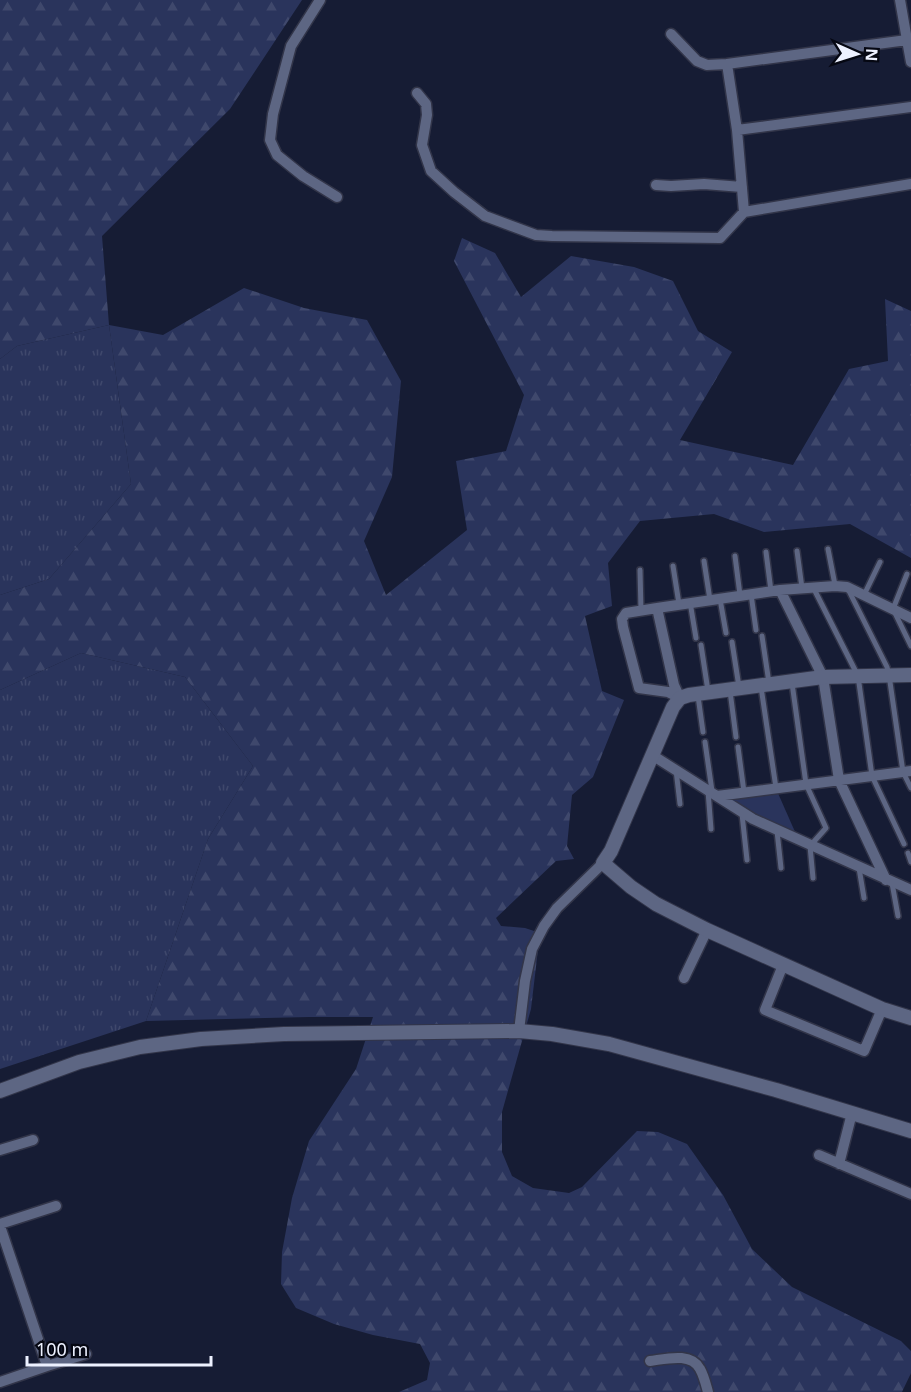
<svg xmlns="http://www.w3.org/2000/svg" width="911" height="1392" viewBox="0 0 911 1392" font-family="'Noto Sans',sans-serif">
  <style>
    .grass { fill: url(#grass-tufts) }
    .forest { fill: url(#forest-firs) }
    .park { fill: #2a345c }
    .lines { fill: none; stroke-linecap: round; stroke-linejoin: round }
    .service-casing { stroke: #323549; stroke-width: 8 }
    .minor-casing { stroke: #323549; stroke-width: 13 }
    .tertiary-casing { stroke: #323549; stroke-width: 16 }
    .service { stroke: #5d6683; stroke-width: 5 }
    .minor { stroke: #5d6683; stroke-width: 10 }
    .tertiary { stroke: #5d6683; stroke-width: 14 }
  </style>
  <defs>
    <pattern id="grass-tufts" width="24" height="20" patternUnits="userSpaceOnUse" patternTransform="scale(1.5)"><rect width="24" height="20" fill="#2a345c"/><path d="M3 7l-1-3M5 7V3M7 7l1-3M15 17l-1-3M17 17v-4M19 17l1-3" fill="none" stroke="#3f486c"/></pattern>
    <pattern id="forest-firs" width="22" height="20" patternUnits="userSpaceOnUse" patternTransform="scale(1.5)"><rect width="22" height="20" fill="#2a345c"/><path d="M5 1l3.5 6h-7zM16 11l3.5 6h-7z" fill="#3f486c"/></pattern>
  </defs>
  <rect width="100%" height="100%" fill="#161c34"/>
  <path class="grass" d="M109,325L131,484L49,579L0,595V359L17,346Z
    M81,653L185,677L253,766L208,839L146,1021L0,1069V690Z"/>
  <path class="forest" d="M0,0H302L230,109L102,236L109,325L163,335L244,288L304,308L367,320L401,381L392,477L364,541L386,595L467,530L456,461L506,451L524,395L454,261L462,238L495,253L521,297L571,256L634,267L673,281L698,331L732,352L680,440L793,465L849,369L888,361L885,299L911,311V558L850,524L764,532L714,514L640,521L608,563L612,606L585,616L602,691L624,700L593,777L572,795L567,846L574,859L556,861L496,918L501,926L525,928L534,931L539,941L531,1009L502,1112V1152L512,1176L533,1188L569,1193L582,1187L637,1131L658,1132L687,1144L723,1195L752,1249L792,1287L901,1341L911,1351V1373L902,1392H399L427,1380L430,1363L420,1344L373,1335L334,1324L296,1308L281,1284L282,1252L292,1198L309,1141L356,1069L373,1017H309L146,1021L208,839L253,766L185,677L81,653L0,690V595L49,579L131,484L109,325L17,346L0,359Z"/>
  <path class="park" d="M777,791L796,834L754,816L733,803V797Z"/>
  <g class="lines">
    <defs>
      <path id="service" d="M828,549L835,585
        M797,551L802,588
        M766,552L771,591
        M735,556L740,595
        M704,561L710,600
        M673,566L679,604
        M640,570L641,610
        M907,574L893,609L911,646
        M814,589L858,676L872,776L904,844
        M848,589L887,667L889,675L903,772L911,788
        M751,594L756,630
        M864,595L880,562
        M720,599L726,633
        M690,602L696,638
        M762,636L769,683
        M732,642L739,687
        M701,645L708,691
        M792,683L806,784L826,828L810,846L813,878
        M761,687L776,788
        M730,691L736,737
        M698,696L703,732
        M705,742L712,791
        M738,747L744,792
        M676,770L680,804
        M708,791L711,829
        M742,814L747,860
        M777,831L781,868
        M908,853L911,862
        M859,868L864,898
        M892,883L898,916"/>
      <path id="minor" d="M320,0L291,46L273,114L270,140L277,155L303,176L337,197
        M671,34L697,61L707,65L727,64
        M907,40L911,62
        M417,93L426,104L427,115L422,145L431,171L454,192L485,216L536,235L552,236L720,238L744,212L911,184
        M737,130L911,107
        M656,185L671,186L704,184L742,187
        M744,212L737,130L727,64L907,40L900,0
        M780,590L823,677L839,780L886,880
        M657,608L626,613L622,619L623,627L639,688L668,692L680,698
        M680,698L674,685L657,608L780,590L835,586L847,587L911,618
        M652,755L753,819L911,890
        M717,796L911,771
        M783,965L765,1010L864,1051L882,1009
        M684,978L707,930
        M519,1031L525,981L532,949L544,926L557,908L603,863
        M0,1150L33,1140
        M819,1155L911,1194
        M839,1164L852,1113
        M0,1224L56,1206
        M0,1226L47,1366L0,1382
        M650,1361C666,1359 691,1352 700,1369C704,1376 706,1385 708,1392
        M47,1366L86,1354"/>
      <path id="tertiary" d="M911,675L823,677L689,695L680,698L673,707L611,851L603,863L631,887L656,904L707,930L882,1009L911,1018
        M0,1091L79,1062L140,1047L201,1039L284,1034L519,1031L552,1034L609,1044L776,1090L911,1131"/>
    </defs>
    <use href="#service" class="service-casing"/>
    <use href="#minor" class="minor-casing"/>
    <use href="#tertiary" class="tertiary-casing"/>
    <use href="#service" class="service"/>
    <use href="#minor" class="minor"/>
    <use href="#tertiary" class="tertiary"/>
  </g>
  <g transform="translate(857 54) rotate(93)" stroke="#050712" stroke-width="4.5" paint-order="stroke">
  <path d="M0-4.5L10 22L0 15L-10 22Z" fill="#edf1ff"/>
  <text y="-9" font-size="16" font-weight="bold" text-anchor="middle" fill="#edf1ff">N</text>
  </g>
  <path d="M27 1356v9h184v-9" fill="none" stroke="#edf1ff" stroke-width="3"/>
  <text x="36" y="1356" font-size="18" fill="#edf1ff" stroke="#050712" stroke-width="4.5" paint-order="stroke">100 m</text>
</svg>
